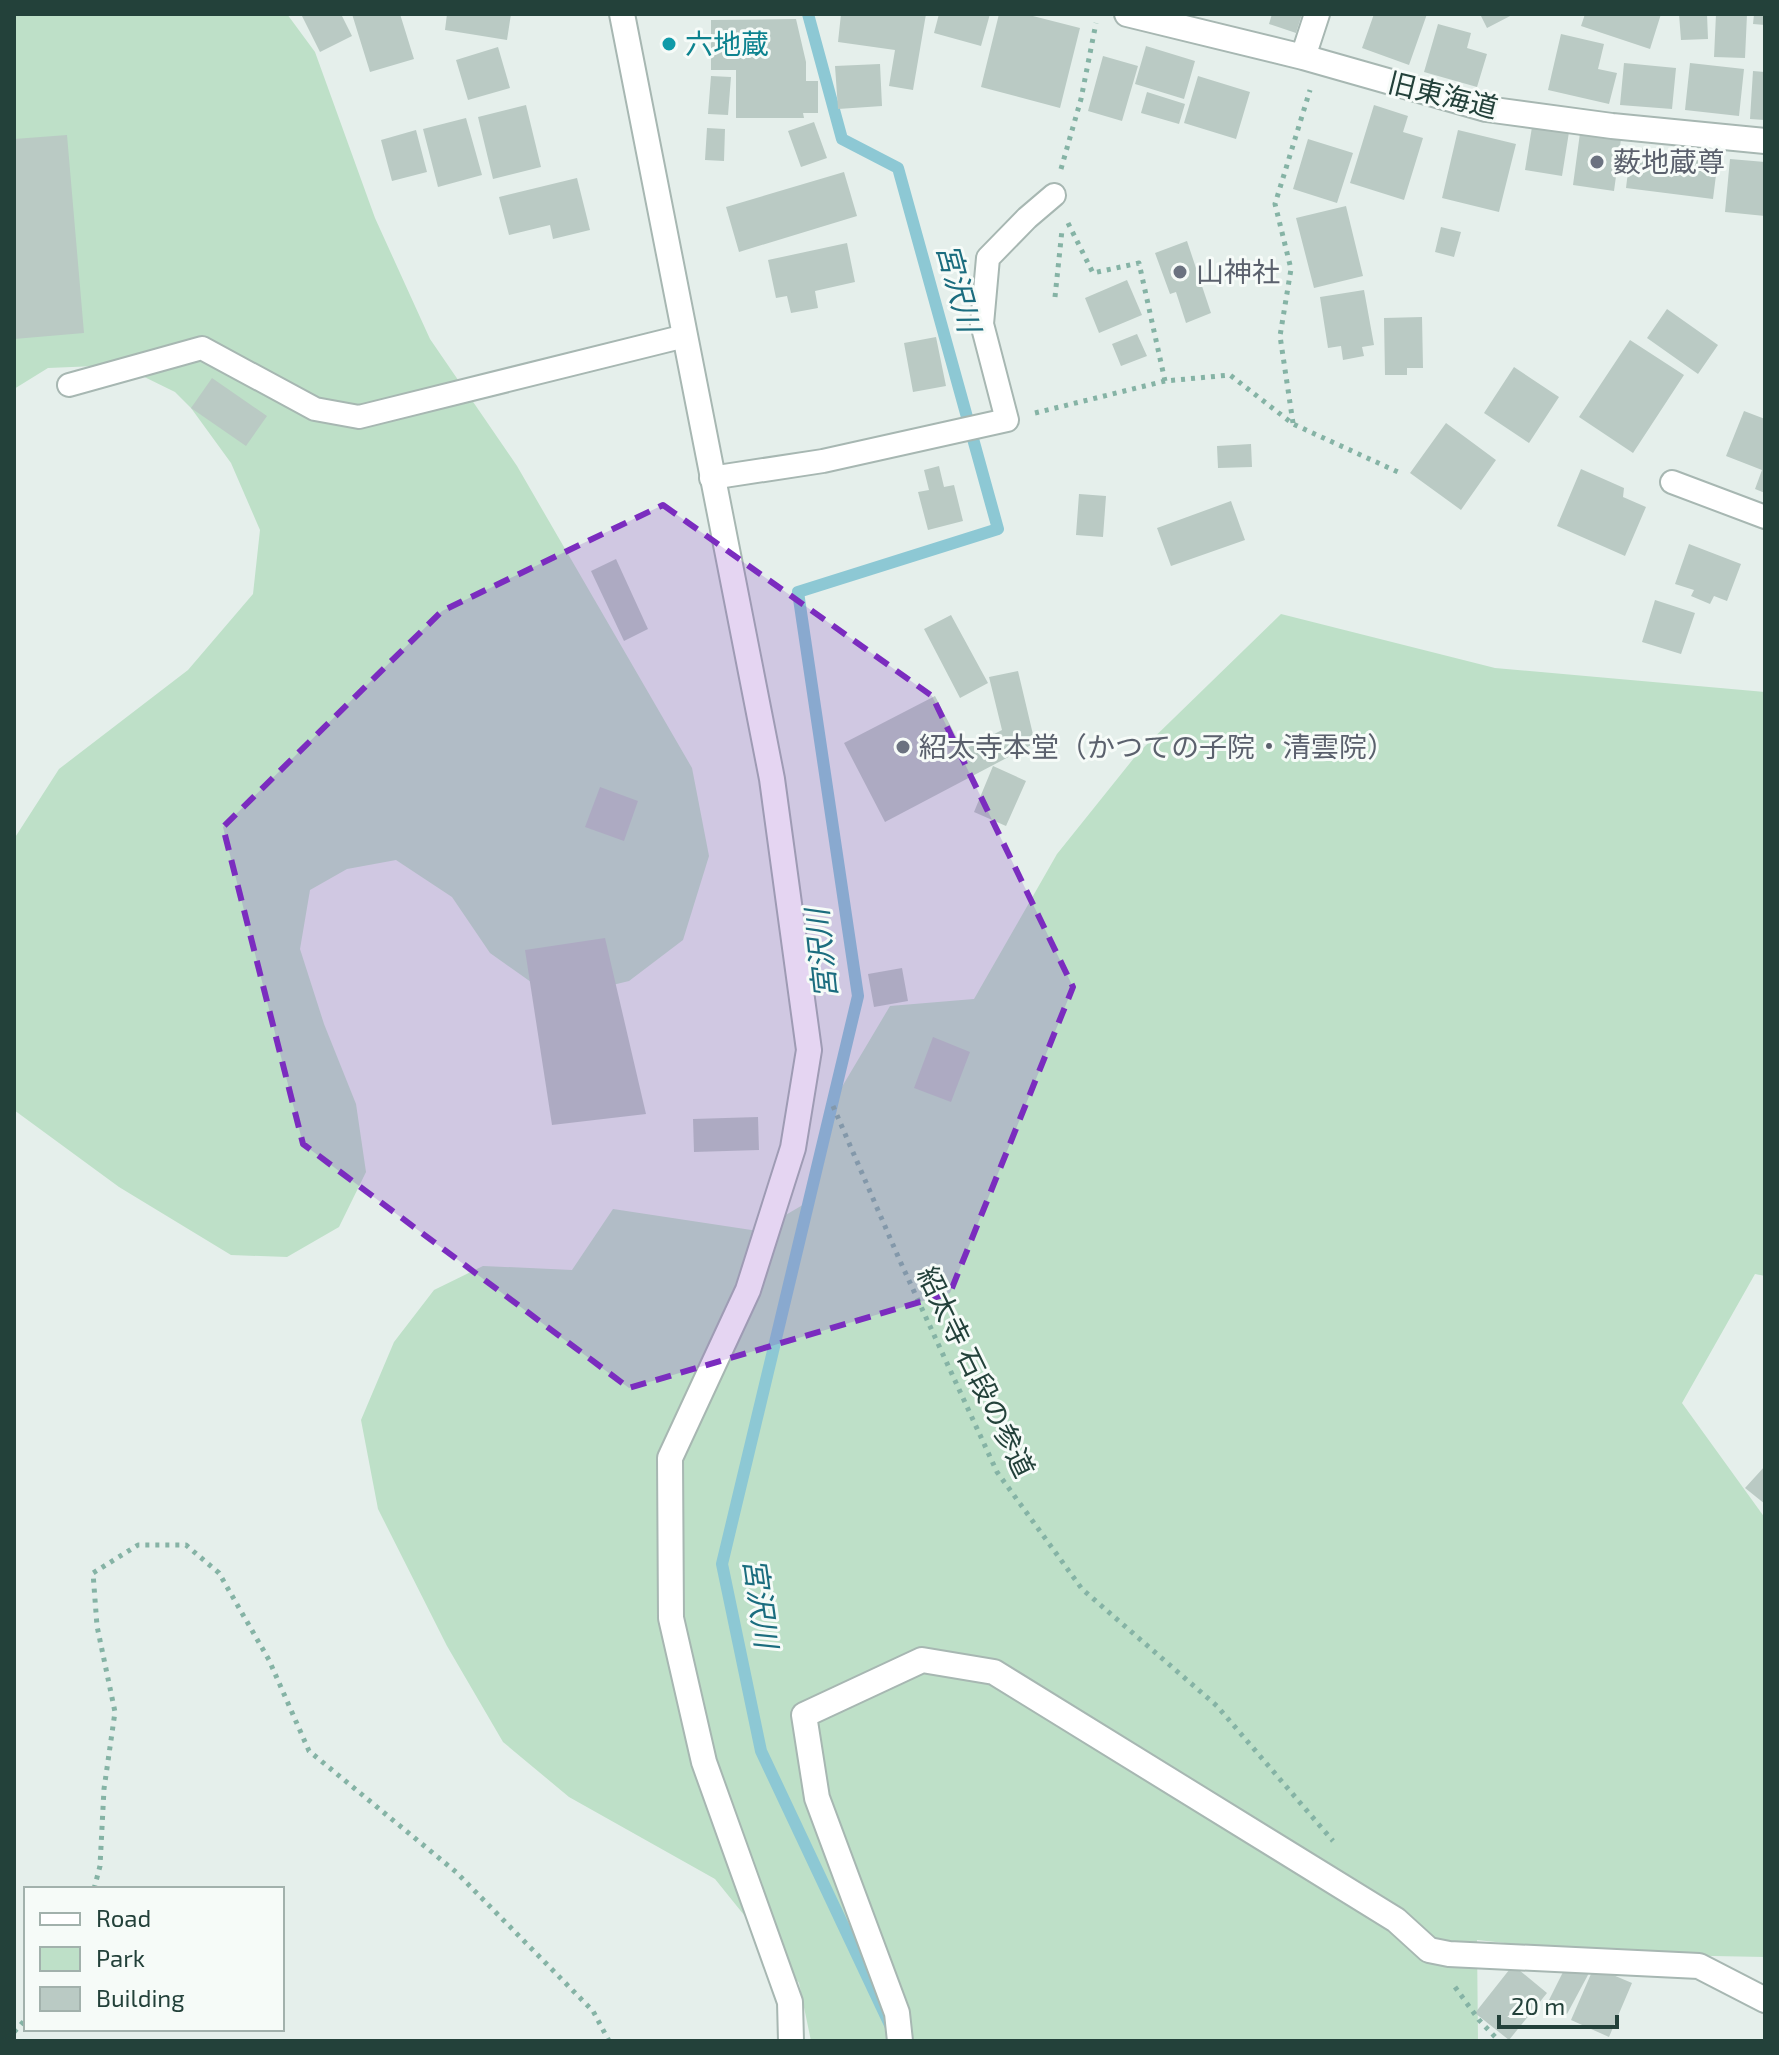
<svg xmlns="http://www.w3.org/2000/svg" width="1779" height="2055" viewBox="0 0 1779 2055" font-family="'Exo 2','Noto Sans JP',sans-serif">
  <style>
    .green { fill: #bee0c8 }
    .lines { fill: none; stroke-linecap: round; stroke-linejoin: round }
    .stream { stroke: #8dc8d4; stroke-width: 12 }
    .building { fill: #bacac4 }
    .lane-casing { stroke: #a7b7b2; stroke-width: 26 }
    .street-casing { stroke: #a7b7b2; stroke-width: 28 }
    .path { stroke: #85b3a5; stroke-width: 5; stroke-dasharray: 4 6; stroke-linecap: butt }
    .lane { stroke: #fff; stroke-width: 22 }
    .street { stroke: #fff; stroke-width: 24 }
    .marked { fill: #7b2cbf; fill-opacity: 0.2; stroke: #7b2cbf; stroke-width: 6; stroke-dasharray: 16 10; stroke-linejoin: round }
    .culture-dot { fill: #0f9aa8; stroke: #f6fbf8; stroke-width: 3 }
    .worship-dot { fill: #6b7280; stroke: #f6fbf8; stroke-width: 3 }
    .labels { text-anchor: middle; stroke-width: 6; stroke-linejoin: round; paint-order: stroke }
    .culture-label { font-size: 28px; fill: #0d838f; stroke: #f6fbf8; text-anchor: start }
    .street-label { font-size: 28px; fill: #23413a; stroke: #f6fbf8 }
    .worship-label { font-size: 28px; fill: #5b616d; stroke: #f6fbf8; text-anchor: start }
    .water-label { font-size: 30px; font-style: italic; fill: #1b6d7f; stroke: #f6fbf8 }
  </style>
  <rect width="100%" height="100%" fill="#e5efeb"/>
  <path class="green" d="M14,14H287L315,52L375,218L430,339L517,466L692,768L709,856L683,940L629,981L555,999L490,953L452,897L396,860L347,869L310,890L300,949L324,1024L356,1104L366,1172L339,1227L287,1257L231,1255L119,1187L14,1110V839L59,769L188,670L253,594L260,530L231,463L191,408L175,392L120,365L48,368L14,389Z
    M1281,614L1495,668L1765,692V1276L1755,1274L1682,1403L1765,1518V1957L1610,1954L1477,1940L1478,2041H811L799,1983L715,1879L569,1797L503,1742L447,1646L378,1509L361,1420L394,1342L434,1290L483,1266L572,1270L613,1209L758,1231L813,1199L830,1107L890,1006L974,999L1057,854L1138,753Z"/>
  <g class="lines">
    <path class="stream" d="M808,14L842,139L898,168L998,529L798,592L858,996L722,1564L761,1751L891,2027"/>
  </g>
  <path class="building" d="M301,14H341L352,36L320,52Z
    M352,14H400L414,59L370,72Z
    M447,14H511L507,40L445,30Z
    M841,14H926L913,90L889,86L895,50L838,42Z
    M939,14H990L981,46L934,33Z
    M999,14H1025L1080,28L1060,108L981,87Z
    M1272,14H1302L1296,33L1269,24Z
    M1374,14H1427L1409,65L1362,48Z
    M1480,14H1514L1487,28Z
    M1585,14H1661L1650,49L1581,26Z
    M1679,14H1707L1708,39L1681,40Z
    M1716,14H1747L1745,58L1714,57Z
    M1754,14H1765V25L1753,24Z
    M796,19L806,62V81H818V113H803L804,118H736V70H711V20Z
    M1438,24L1471,33L1467,48L1487,54L1477,87L1424,72Z
    M1561,34L1604,44L1598,69L1617,73L1609,104L1548,90Z
    M1146,46L1195,61L1184,99L1135,84Z
    M498,47L510,88L468,100L456,60Z
    M1103,56L1138,66L1122,121L1088,111Z
    M1624,63L1676,68L1672,109L1620,105Z
    M1690,63L1744,69L1739,116L1685,110Z
    M880,64L882,106L838,109L835,66Z
    M1753,71L1765,72V120L1750,119Z
    M711,76L731,77L728,115L708,114Z
    M1198,76L1250,92L1236,139L1184,123Z
    M1147,92L1185,104L1179,124L1141,113Z
    M526,105L541,167L493,179L478,117Z
    M1374,105L1408,116L1403,132L1423,138L1404,200L1350,183Z
    M466,118L482,175L438,187L423,129Z
    M814,122L827,158L801,167L788,131Z
    M1532,127L1569,132L1562,176L1525,170Z
    M707,128L725,129L724,161L705,160Z
    M416,130L427,172L392,181L381,140Z
    M1458,130L1516,144L1499,212L1442,198Z
    M1580,133L1621,139L1614,191L1573,185Z
    M67,135L84,333L14,339V139Z
    M1308,139L1353,153L1337,203L1293,189Z
    M1631,147L1718,159L1713,199L1626,188Z
    M1730,159L1765,162V216L1725,212Z
    M844,172L857,216L739,252L726,207Z
    M577,178L590,230L553,239L550,225L509,235L499,197Z
    M1346,206L1363,276L1314,288L1296,218Z
    M1441,227L1461,232L1454,257L1435,252Z
    M1187,241L1211,313L1186,323L1176,292L1170,294L1155,253Z
    M847,243L855,282L815,291L818,308L791,313L787,296L776,298L768,260Z
    M1127,280L1142,315L1099,333L1085,298Z
    M1364,290L1374,345L1362,347L1364,356L1343,360L1341,346L1328,348L1320,297Z
    M1667,309L1718,345L1698,374L1647,338Z
    M1422,317L1423,368H1407V375H1385L1384,318Z
    M1137,334L1147,356L1121,366L1112,344Z
    M936,337L946,386L913,392L904,343Z
    M1630,340L1684,375L1633,453L1579,417Z
    M1514,367L1559,397L1529,443L1484,413Z
    M212,378L267,416L246,446L191,408Z
    M1744,411L1765,419V493L1755,489L1762,470L1726,456Z
    M1446,423L1496,460L1461,510L1410,473Z
    M1251,444L1252,467L1218,468L1217,446Z
    M939,466L944,487L954,485L963,521L928,530L918,492L929,490L924,470Z
    M1581,469L1624,488L1623,497L1646,507L1625,556L1557,526Z
    M1079,494L1106,496L1103,537L1076,535Z
    M1231,501L1245,540L1171,566L1157,528Z
    M1689,544L1741,564L1727,601L1714,596L1710,604L1691,596L1694,590L1675,584Z
    M616,559L648,629L624,641L591,571Z
    M1655,600L1695,613L1681,654L1642,642Z
    M951,615L988,683L960,698L924,629Z
    M1018,671L1035,743L885,822L844,743L935,696L963,750L1002,730L989,677Z
    M993,766L1026,781L1006,826L974,812Z
    M600,787L638,801L624,841L585,827Z
    M605,938L646,1114L552,1125L525,950Z
    M902,968L908,1001L874,1007L868,974Z
    M933,1037L970,1052L951,1102L914,1088Z
    M758,1117L759,1150L694,1152L693,1119Z
    M1765,1466V1504L1745,1488Z
    M1568,1962L1589,1973L1567,2014L1547,2004Z
    M1513,1965L1547,1993L1509,2040L1475,2013Z
    M1594,1967L1632,1983L1609,2037L1571,2020Z"/>
  <g class="lines">
    <defs>
      <path id="lane" d="M69,385L202,348L315,409L359,417L685,336
        M711,478L823,461L1007,420L982,324L988,258L1027,218L1054,195
        M1672,482L1765,517"/>
      <path id="street" d="M622,14L772,779L809,1050L793,1148L748,1290L670,1458L671,1618L704,1762L790,2002L791,2041
        M1127,14L1303,57L1486,109L1612,126L1765,141
        M1303,57L1317,14
        M900,2041L897,2013L817,1798L804,1715L922,1660L994,1672L1396,1920L1429,1950L1449,1954L1699,1966L1765,2000"/>
    </defs>
    <use href="#lane" class="lane-casing"/>
    <use href="#street" class="street-casing"/>
    <path class="path" d="M1061,169L1081,99L1096,23
      M1068,223L1093,273L1139,263L1165,381
      M1055,297L1062,230
      M1035,413L1165,381L1230,375L1293,424L1398,472
      M1293,423L1280,336L1291,269L1275,204L1310,90
      M833,1106L900,1261L997,1472L1082,1589L1217,1706L1333,1841
      M94,1889L100,1866L104,1789L115,1712L97,1626L93,1573L138,1545H186L219,1573L269,1660L309,1751L456,1872L593,2011L609,2041
      M1455,1987L1479,2020L1499,2041
      M14,2032L26,2019"/>
    <use href="#lane" class="lane"/>
    <use href="#street" class="street"/>
  </g>
  <path class="marked" d="M663,505L932,696L1073,987L950,1293L629,1388L303,1144L223,827L442,611Z"/>
  <circle class="culture-dot" cx="669" cy="44" r="8"/>
  <g class="worship-dot">
    <circle cx="1597" cy="162" r="8"/>
    <circle cx="1180" cy="272" r="8"/>
    <circle cx="903" cy="747" r="8"/>
  </g>
  <g class="labels">
    <g class="culture-label">
      <text x="685" y="54">六地蔵</text>
    </g>
    <g class="street-label">
      <text transform="translate(1443 95) rotate(14)" y="10">旧東海道</text>
      <text transform="translate(976 1372) rotate(64)" y="10">紹太寺 石段の参道</text>
    </g>
    <g class="worship-label">
      <text x="1613" y="172">薮地蔵尊</text>
      <text x="1196" y="282">山神社</text>
      <text x="919" y="757">紹太寺本堂（かつての子院・清雲院）</text>
    </g>
    <g class="water-label">
      <text transform="translate(958 288) rotate(75)" y="10">宮沢川</text>
      <text transform="translate(822 954) rotate(-96)" y="10">宮沢川</text>
      <text transform="translate(760 1603) rotate(82)" y="10">宮沢川</text>
    </g>
  </g>
  <rect width="1779" height="2055" fill="none" stroke="#23413a" stroke-width="32"/>
  <rect x="24" y="1887" width="260" height="144" fill="#f6fbf8" stroke="#a2b1ac" stroke-width="2"/>
  <rect x="40" y="1913" width="40" height="12" fill="#ffffff" stroke="#a2b1ac" stroke-width="2"/>
  <text x="96" y="1927" font-size="24" fill="#23413a">Road</text>
  <rect x="40" y="1947" width="40" height="24" fill="#bee0c8" stroke="#a2b1ac" stroke-width="2"/>
  <text x="96" y="1967" font-size="24" fill="#23413a">Park</text>
  <rect x="40" y="1987" width="40" height="24" fill="#bacac4" stroke="#a2b1ac" stroke-width="2"/>
  <text x="96" y="2007" font-size="24" fill="#23413a">Building</text>
  <path d="M1499 2015v12h118v-12" fill="none" stroke="#23413a" stroke-width="4"/>
  <text x="1511" y="2015" font-size="24" fill="#23413a" stroke="#f6fbf8" stroke-width="6" paint-order="stroke">20 m</text>
</svg>
